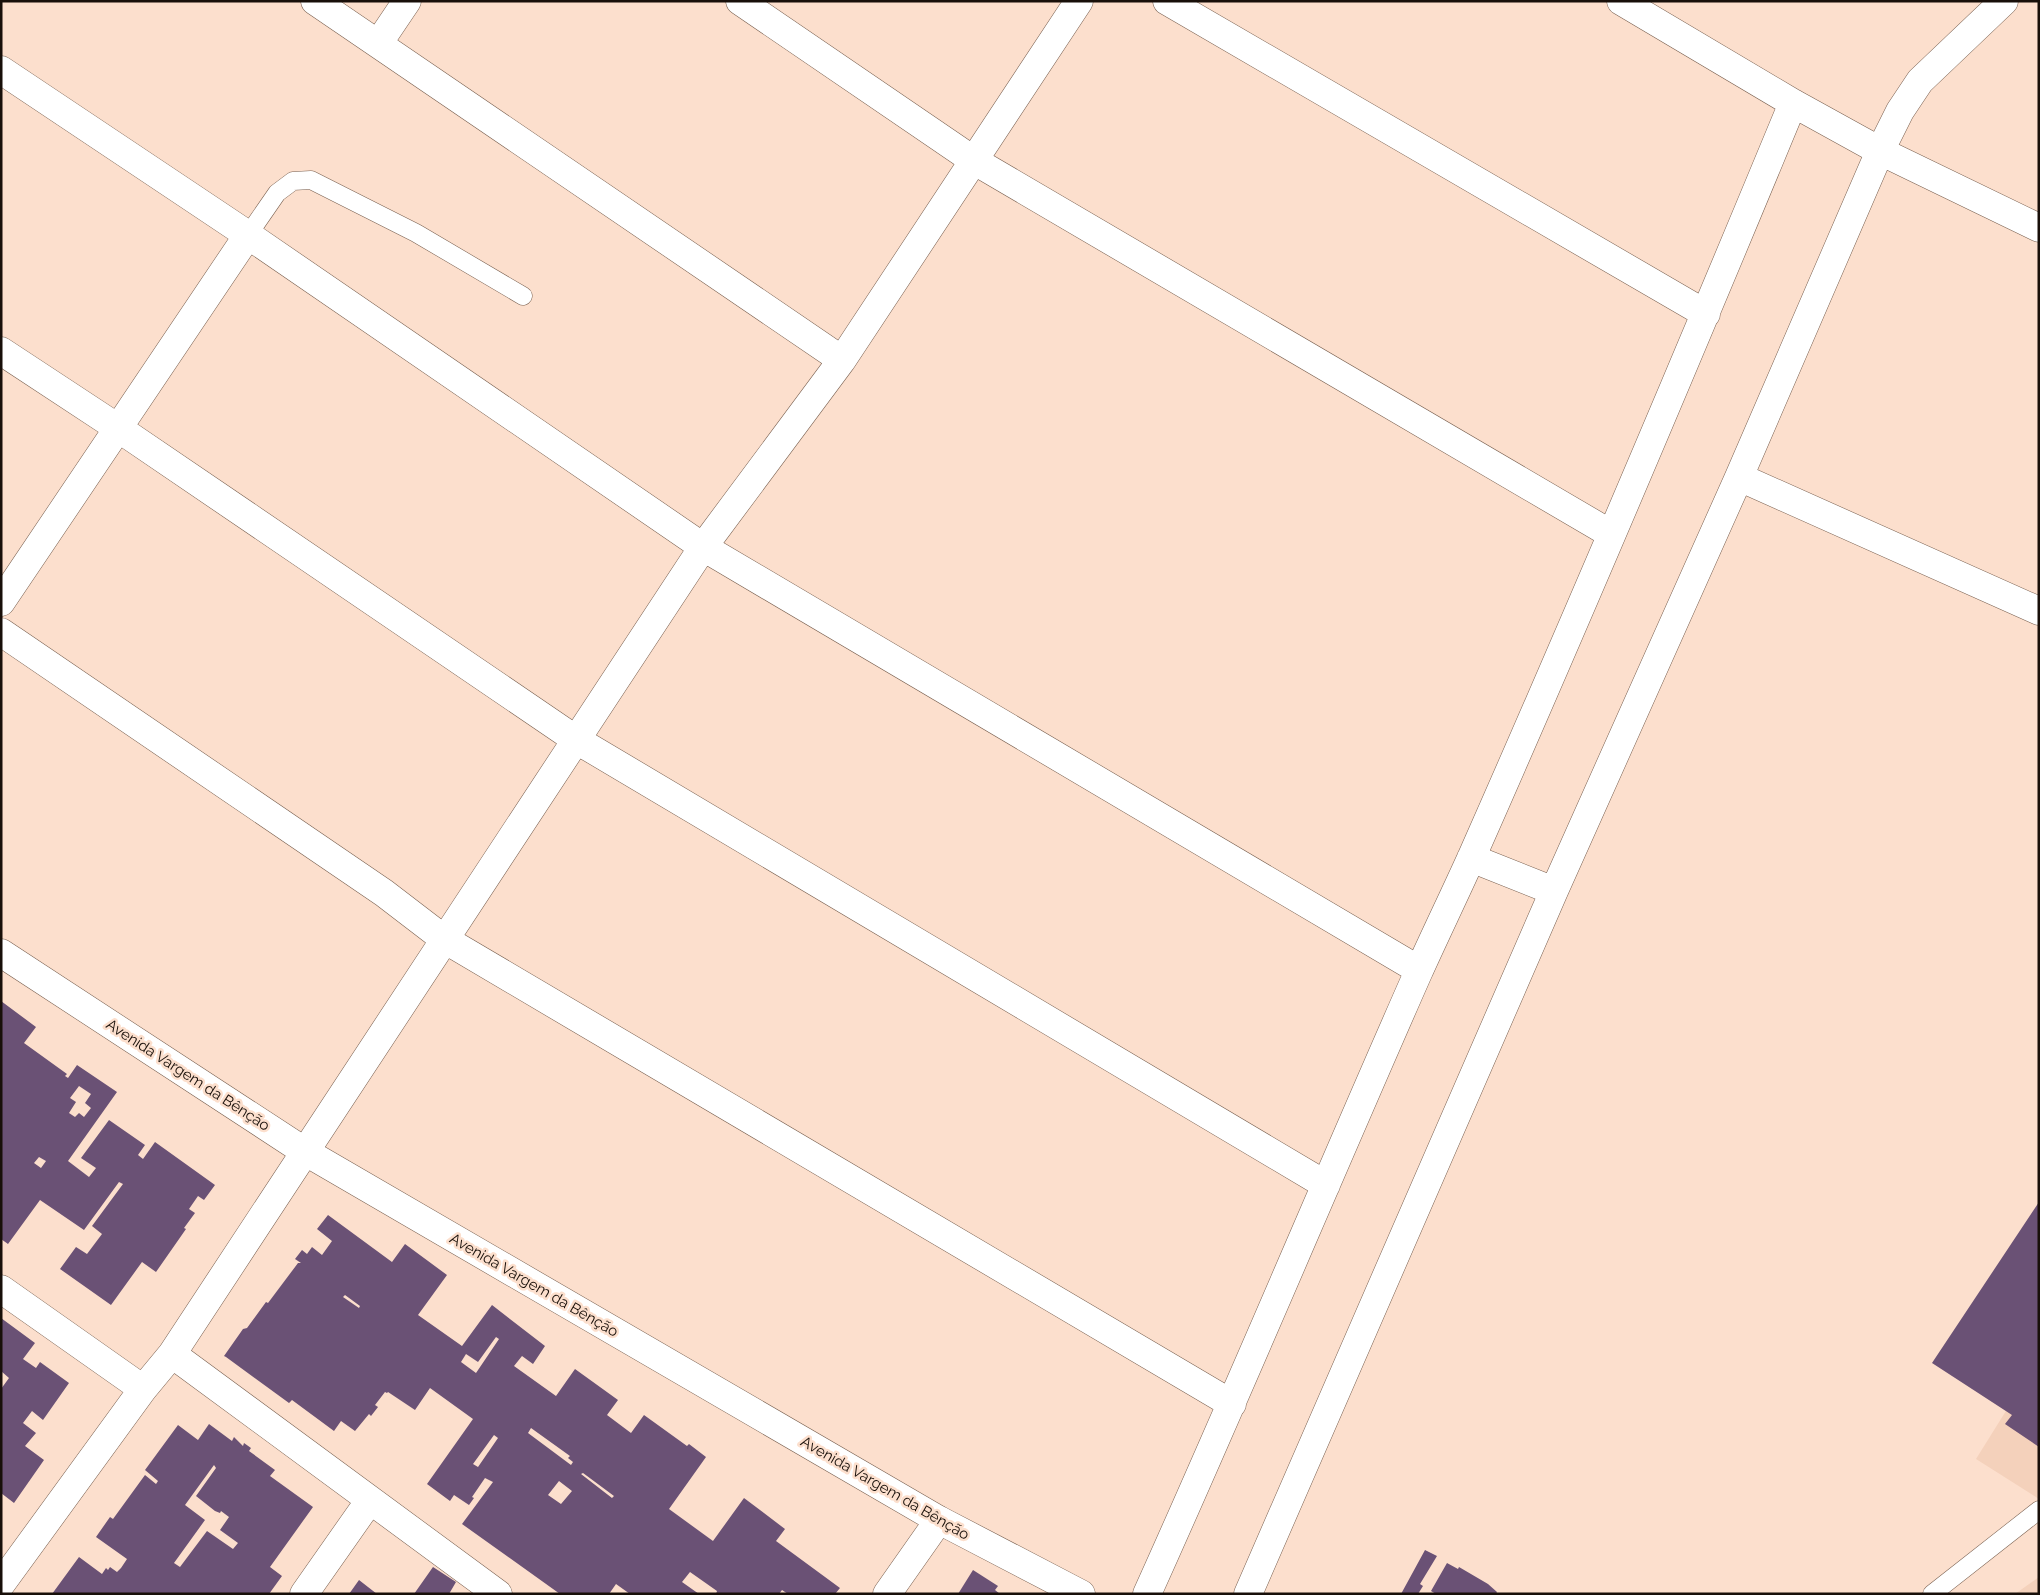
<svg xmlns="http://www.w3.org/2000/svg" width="2040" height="1595" viewBox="0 0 2040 1595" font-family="Raleway,sans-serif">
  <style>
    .built { fill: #f4d1bb }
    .building { fill: #6a5175; fill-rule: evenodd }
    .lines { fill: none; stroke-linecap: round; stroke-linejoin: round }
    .service-casing { stroke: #796050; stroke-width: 19 }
    .minor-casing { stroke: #796050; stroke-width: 29 }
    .tertiary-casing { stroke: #796050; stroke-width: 29 }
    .service { stroke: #fff; stroke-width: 18 }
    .minor { stroke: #fff; stroke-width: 28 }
    .tertiary { stroke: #fff; stroke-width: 28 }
    .labels { text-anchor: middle; stroke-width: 5; stroke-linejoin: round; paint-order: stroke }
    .street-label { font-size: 15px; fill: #180f09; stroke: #fcdfcd }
  </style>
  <rect width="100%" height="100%" fill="#fcdfcd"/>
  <path class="built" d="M2039,1358V1499L1976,1459Z
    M2039,1577V1594H2015Z"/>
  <path class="building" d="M1,1001L36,1027L24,1043L67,1074L65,1076L68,1078L77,1065L117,1092L68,1161L89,1177L96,1168L81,1158L109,1120L145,1145L138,1155L143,1159L155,1142L215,1185L204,1200L198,1196L189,1209L195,1213L184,1228L186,1229L156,1272L142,1262L111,1305L60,1269L76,1247L87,1254L102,1234L92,1226L123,1184L119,1182L84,1230L40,1200L8,1244L1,1239ZM79,1086L91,1094L85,1103L91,1108L84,1117L79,1113L75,1117L69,1113L76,1102L70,1098ZM39,1157L46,1161L41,1168L34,1163Z
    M2039,1202V1447L2005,1424L2012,1415L1932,1363Z
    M328,1215L392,1262L405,1244L447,1275L418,1315L462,1346L492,1305L545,1346L533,1364L522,1356L514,1366L556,1396L575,1369L618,1400L607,1415L631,1433L644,1415L687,1446L689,1444L706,1457L669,1509L713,1541L744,1498L785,1529L776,1541L840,1588L835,1594H788L782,1590L779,1594H716L717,1591L690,1572L682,1582L699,1594H630L616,1584L609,1594H560L462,1524L493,1482L485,1478L472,1497L474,1498L469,1505L454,1495L450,1501L427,1484L473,1419L430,1388L415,1410L388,1392L387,1393L385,1392L375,1405L378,1407L371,1416L369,1414L355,1431L341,1421L334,1431L292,1400L289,1403L226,1357L224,1356L243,1329L247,1328L266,1302L268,1303L298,1263H301L295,1259L302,1250L307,1254L312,1247L322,1255L332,1241L317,1229ZM345,1295L360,1306L359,1308L343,1297ZM496,1337L499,1339L476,1373L461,1362L466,1354L478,1362ZM531,1428L570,1456L568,1458L573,1462L571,1465L528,1433ZM494,1435L498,1438L478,1467L473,1464ZM583,1473L614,1496L612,1498L581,1474ZM559,1481L572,1491L561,1504L548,1495Z
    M1,1318L35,1343L23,1359L36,1368L40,1362L69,1383L43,1420L32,1411L23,1423L36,1433L25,1446L44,1460L14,1503L1,1493V1389L9,1378L1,1371Z
    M209,1424L232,1441L234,1437L243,1446L244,1443L251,1448L249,1451L275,1470L270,1476L313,1507L270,1567L282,1576L269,1594H52L79,1557L102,1574L106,1568L108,1570L110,1567L117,1572L121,1568L127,1559L96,1537L110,1517L113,1519L145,1475L156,1484L158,1481L145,1470L178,1425L198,1440ZM214,1465L216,1468L196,1496L215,1511L220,1513L221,1511L229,1517L220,1530L238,1543L233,1549L207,1531L180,1567L174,1563L205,1520L185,1505Z
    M1425,1550L1437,1556L1420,1584L1423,1586L1418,1594H1401Z
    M1447,1563L1458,1569L1459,1567L1488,1584L1497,1592L1496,1594H1436L1431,1591Z
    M433,1567L456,1582L449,1594H414Z
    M973,1570L998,1586L995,1590L1000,1594H958Z
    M359,1580L377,1594H349Z"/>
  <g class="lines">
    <defs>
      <path id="service" d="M248,235L277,193L293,181L311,180L416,233L523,296
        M1932,1594L2039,1510"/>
      <path id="minor" d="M315,1L842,360
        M740,1L973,160L1611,534
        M1167,1L1706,314
        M1621,1L1793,103L1880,151L2039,228
        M378,44L407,1
        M1,70L248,235L703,547L1419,970
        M1,351L118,428L575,739L1326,1185
        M1739,477L2039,611
        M1,602L248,235
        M1,632L384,893L444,939L1232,1404
        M1471,858L1554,891
        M1,1289L143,1389
        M172,1354L498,1594
        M1,1584L143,1389L172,1354L703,547L842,360L1079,1
        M304,1594L370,1500
        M887,1594L939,1520
        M1147,1594C1240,1388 1327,1179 1418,973C1436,933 1455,894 1473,854C1583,605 1689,354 1793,103
        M1248,1594L1554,891L1739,477L1880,151L1900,111L1920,81L2004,1"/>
      <path id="tertiary" d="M1,953L304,1151L939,1520L1081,1594"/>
    </defs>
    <use href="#service" class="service-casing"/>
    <use href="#minor" class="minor-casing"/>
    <use href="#tertiary" class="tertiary-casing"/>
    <use href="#service" class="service"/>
    <use href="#minor" class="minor"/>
    <use href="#tertiary" class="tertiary"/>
  </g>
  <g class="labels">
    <g class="street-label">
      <text transform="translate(188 1075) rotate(33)" y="5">Avenida Vargem da Bênção</text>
      <text transform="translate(534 1285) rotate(30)" y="5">Avenida Vargem da Bênção</text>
      <text transform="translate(885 1488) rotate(30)" y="5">Avenida Vargem da Bênção</text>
    </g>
  </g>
  <rect width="2040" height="1595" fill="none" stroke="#180f09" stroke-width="5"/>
</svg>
